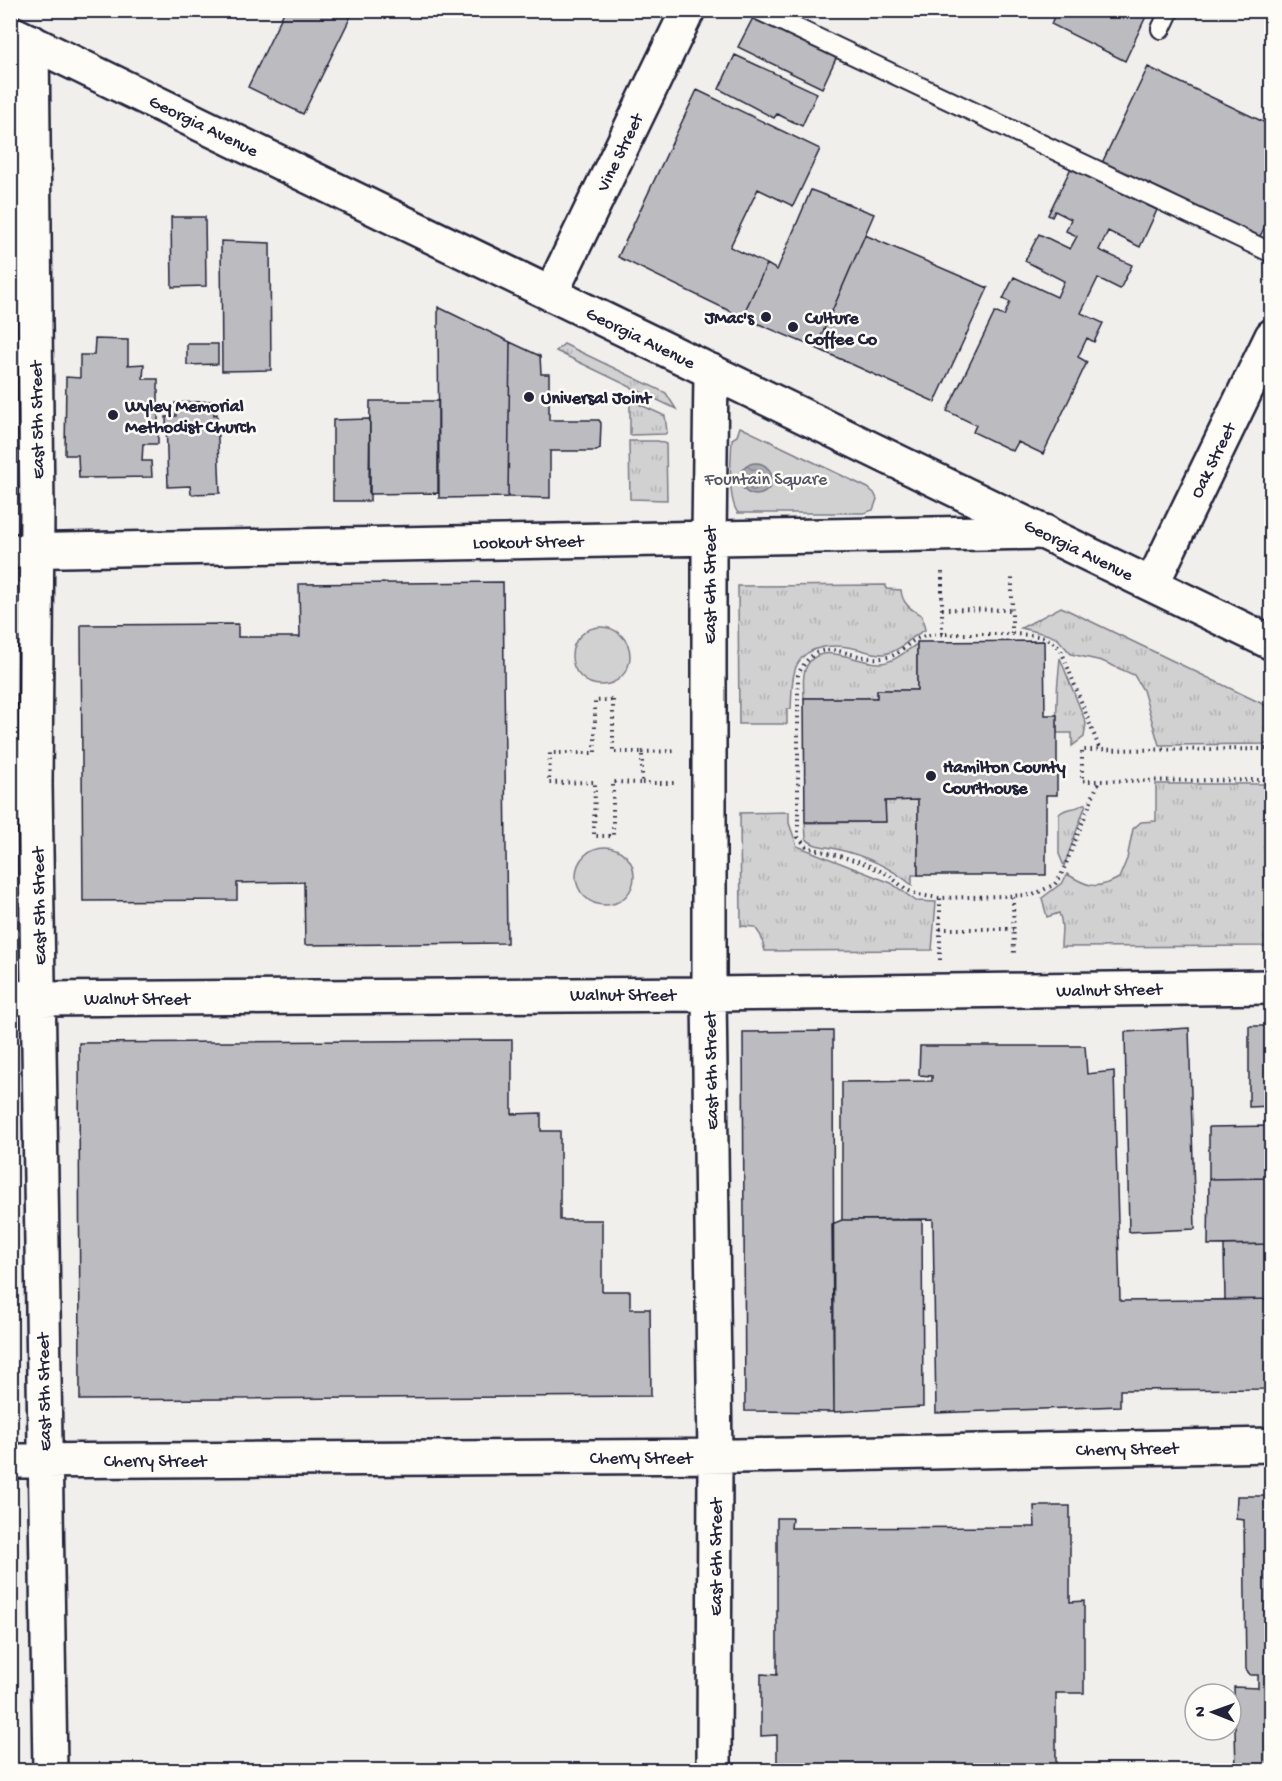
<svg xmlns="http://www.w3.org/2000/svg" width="1282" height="1781" viewBox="0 0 1282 1781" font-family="'Gochi Hand',sans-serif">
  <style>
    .grass { fill: url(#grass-tufts); stroke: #7a7a86; stroke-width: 1.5 }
    .green { fill: #d2d1d1; stroke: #7a7a86; stroke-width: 1.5 }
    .water { fill: url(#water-ripples); stroke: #737381; stroke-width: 1.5 }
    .building { fill: #bcbcc0; stroke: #22223b; stroke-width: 1.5 }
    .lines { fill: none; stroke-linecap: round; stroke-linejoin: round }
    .lane-casing { stroke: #22223b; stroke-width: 22 }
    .street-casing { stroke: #22223b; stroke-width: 38 }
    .primary-casing { stroke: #22223b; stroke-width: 38 }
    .path { stroke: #22223b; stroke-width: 4; stroke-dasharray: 1.5 4.5; stroke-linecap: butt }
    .lane { stroke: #fdfcf7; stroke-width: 18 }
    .street { stroke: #fdfcf7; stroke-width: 33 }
    .primary { stroke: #fdfcf7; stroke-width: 33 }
    .poi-dot { fill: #22223b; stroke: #fdfcf7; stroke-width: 2 }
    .labels { text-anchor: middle; stroke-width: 5; stroke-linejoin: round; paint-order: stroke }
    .street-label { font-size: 18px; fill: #22223b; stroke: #fdfcf7 }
    .poi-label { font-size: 18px; font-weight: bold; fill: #22223b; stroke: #fdfcf7; text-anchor: start }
    .park-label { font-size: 18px; fill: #575768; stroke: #fdfcf7 }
  </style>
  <defs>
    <pattern id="grass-tufts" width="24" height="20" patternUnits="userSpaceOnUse" patternTransform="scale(1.5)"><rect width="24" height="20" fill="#d2d1d1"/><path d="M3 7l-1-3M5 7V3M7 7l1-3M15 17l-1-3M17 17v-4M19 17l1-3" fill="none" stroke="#b4b3b4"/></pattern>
    <pattern id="water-ripples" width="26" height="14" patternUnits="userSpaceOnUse" patternTransform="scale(1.5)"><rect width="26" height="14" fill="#a9a9b0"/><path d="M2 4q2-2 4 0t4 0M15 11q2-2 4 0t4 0" fill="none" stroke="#898990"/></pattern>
  </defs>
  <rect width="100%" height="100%" fill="#f0efec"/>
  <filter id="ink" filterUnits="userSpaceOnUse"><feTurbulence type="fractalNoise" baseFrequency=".0167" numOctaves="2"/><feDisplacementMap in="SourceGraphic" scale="12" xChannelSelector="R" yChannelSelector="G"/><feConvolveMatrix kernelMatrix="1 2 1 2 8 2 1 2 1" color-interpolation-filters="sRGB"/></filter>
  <g filter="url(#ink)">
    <path class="grass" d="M564,344L666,393L676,409L556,351Z
      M630,400L665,416L667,432L665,434L630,435Z
      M629,441H658L666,444L667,500L630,499Z
      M886,585V589L901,590C902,604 911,609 922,616L925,630C911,636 901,651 885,654C874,655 864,650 853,648C835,644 808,645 798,663C791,675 792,695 791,709H787V724H739L738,586Z
      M1061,607L1271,708V744L1159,745L1143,690L1134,675L1102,661L1071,654L1058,639L1049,635L1021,628Z
      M917,644V690H877V698H804C804,690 802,678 805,670C817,637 857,664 880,663C893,663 906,651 917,644Z
      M1060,658L1086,723L1084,737L1072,746V733H1057C1056,708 1057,683 1060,658Z
      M1156,784H1271V946L1061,947C1061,935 1064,925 1059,913L1047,917L1042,898L1063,882L1067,874C1088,887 1097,890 1119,878L1127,859L1133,829L1141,822L1156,821Z
      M918,800V875H912V885C890,867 863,855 836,849C826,846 812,847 806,838L805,823L885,822V801Z
      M1083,804H1086L1064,866L1059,854V814C1068,806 1075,811 1083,804Z
      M789,812V823L797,846L891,883L916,901L936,902L932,950L765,951L761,936L755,927L741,926L740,813Z"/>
    <path class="green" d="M740,427L868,488L874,493L877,499L873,510L864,513H738C727,499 731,458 732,439L737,436Z
      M572 656a29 29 0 1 1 58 0a29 29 0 1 1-58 0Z
      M576 876a29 29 0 1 1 58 0a29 29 0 1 1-58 0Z"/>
    <path class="water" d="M740 479a16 16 0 1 1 32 0a16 16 0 1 1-32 0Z"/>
    <path class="building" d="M285,10H354L303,114L248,87Z
      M1057,10H1149L1125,61L1051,24Z
      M755,14L838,54L822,88L738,47Z
      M735,55L817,93L802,126L777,114L774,118L719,89Z
      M1148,67L1272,126V213L1258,240L1167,192L1102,163Z
      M697,90L820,149L793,206L758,189L730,247L767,264L742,317L618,257Z
      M1071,168L1157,210L1140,247L1108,231L1099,250L1132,265L1120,289L1098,278L1081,313L1103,323L1094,342L1087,338L1078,357L1087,362L1043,454L1018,442L1013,451L973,432L976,425L947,411L995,312L1004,316L1010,302L1003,299L1014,277L1057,297L1064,281L1025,261L1039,234L1070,249L1077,236L1066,231L1071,219L1055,211L1052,217L1048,215Z
      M811,190L874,214L816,348L742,317L767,264L777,270Z
      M171,217H205L206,286L172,287Z
      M865,235L988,288L935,402L816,348Z
      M221,241L270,243L271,370L222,371Z
      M438,307L510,342L508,497L439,498Z
      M95,339L128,340V365L144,364L143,379H158V444H143L142,461H151L152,477L79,478L78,455H65L66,377L80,378V355H94Z
      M510,342L540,356L541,374H549V420H599L601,423L600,449L596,451H550V498L508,497Z
      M187,344H218V364L187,365Z
      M213,401L214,415L217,414L220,493L191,494L190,486L168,487L166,417L176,416L175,403Z
      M370,401H438V493L369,494Z
      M370,419V501H333V420Z
      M503,582L507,943L305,945L304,882L237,883V900L83,901L81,625L238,624V637H300L299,584Z
      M1044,641L1045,715H1057V795H1046V875H918V800L885,801L886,822H805L804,698H877V690H917V642Z
      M1249,1026H1272V1106L1249,1107Z
      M1189,1028L1195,1229L1129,1232L1125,1032Z
      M833,1031L834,1412L745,1411L743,1032Z
      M512,1040V1114L541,1113V1131H560V1220H602V1291H630V1309H650L651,1396L80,1400L79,1043Z
      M920,1046H1085L1087,1074L1114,1071L1120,1301L1272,1299V1389L1120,1390V1406L936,1413L933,1219L842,1220V1082L932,1081V1076L919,1075Z
      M1272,1126V1178L1209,1179V1127Z
      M1272,1178V1244L1208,1245L1209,1179Z
      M842,1220H922L923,1407L834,1412L832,1224Z
      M1272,1244V1299L1225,1300L1224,1245Z
      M1237,1496H1272V1770H1236L1234,1687L1258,1688V1675H1250L1246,1669L1244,1520L1236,1519Z
      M1034,1506H1070V1602L1084,1601V1693H1056V1770H777V1735L761,1736V1674L777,1675V1518H792L791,1528L1035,1527Z"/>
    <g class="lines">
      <defs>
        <path id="lane" d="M758,10L1272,253
          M1161,29L1170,10"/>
        <path id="street" d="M32,42L37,511L35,785L50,1770
          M551,293L688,10
          M711,371L709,538V994L715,1456L714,1770
          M10,551L1045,532
          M1152,584L1272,336
          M10,997L39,999L709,994L1272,987
          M10,1461L737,1456L1272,1445"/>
        <path id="primary" d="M10,32L1272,643"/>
      </defs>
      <use href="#lane" class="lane-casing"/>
      <use href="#street" class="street-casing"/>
      <use href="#primary" class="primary-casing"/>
      <path class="path" d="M942,572V634H1012V576
        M942,609L1011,610
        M942,634C932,635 923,635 915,640C905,645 899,655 888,657C853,666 821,626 798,675V837L807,847L861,862L889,875L905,889L918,895L940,898L1033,895L1055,884L1061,876L1099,781
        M1012,634C1031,635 1048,634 1061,650L1100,750
        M613,700V752H642V783L613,782V836H594L595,782L549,783L550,753H595V701Z
        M1272,749L1082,750V781L1272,780
        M642,752L677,751
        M642,783H677
        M1013,897L1014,957
        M940,929H1013
        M940,960V898"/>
      <use href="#lane" class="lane"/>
      <use href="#street" class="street"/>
      <use href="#primary" class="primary"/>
    </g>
  </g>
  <g class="poi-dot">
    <circle cx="766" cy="317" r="6"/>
    <circle cx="793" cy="327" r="6"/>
    <circle cx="529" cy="397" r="6"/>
    <circle cx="113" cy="415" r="6"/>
    <circle cx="931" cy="776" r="6"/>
  </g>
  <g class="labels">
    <g class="street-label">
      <text transform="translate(204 125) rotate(26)" y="6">Georgia Avenue</text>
      <text transform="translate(619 152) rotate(-64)" y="6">Vine Street</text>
      <text transform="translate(641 337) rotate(26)" y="6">Georgia Avenue</text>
      <text transform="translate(36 420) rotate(-91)" y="6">East 5th Street</text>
      <text transform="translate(1212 460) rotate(-64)" y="6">Oak Street</text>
      <text transform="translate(528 541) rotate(-1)" y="6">Lookout Street</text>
      <text transform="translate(1079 549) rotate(26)" y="6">Georgia Avenue</text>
      <text transform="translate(709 585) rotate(-90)" y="6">East 6th Street</text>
      <text transform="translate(38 906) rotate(-91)" y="6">East 5th Street</text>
      <text transform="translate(1109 989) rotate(-1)" y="6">Walnut Street</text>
      <text x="623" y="1000">Walnut Street</text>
      <text x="137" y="1004">Walnut Street</text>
      <text transform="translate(710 1071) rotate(-91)" y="6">East 6th Street</text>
      <text transform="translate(43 1392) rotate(-91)" y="6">East 5th Street</text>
      <text transform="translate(1127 1448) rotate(-1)" y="6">Cherry Street</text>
      <text x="641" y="1463">Cherry Street</text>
      <text x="155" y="1466">Cherry Street</text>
      <text transform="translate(715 1557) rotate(-90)" y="6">East 6th Street</text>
    </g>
    <g class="poi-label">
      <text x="754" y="323" text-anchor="end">JMac's</text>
      <text x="805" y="323">Culture<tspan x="805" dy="21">Coffee Co</tspan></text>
      <text x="541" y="403">Universal Joint</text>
      <text x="125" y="411">Wyley Memorial<tspan x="125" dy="21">Methodist Church</tspan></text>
      <text x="943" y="772">Hamilton County<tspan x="943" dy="21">Courthouse</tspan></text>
    </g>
    <g class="park-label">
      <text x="766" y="484">Fountain Square</text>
    </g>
  </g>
  <rect width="1282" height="1781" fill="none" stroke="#fdfcf7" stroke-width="36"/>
  <rect x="18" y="18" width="1246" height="1745" fill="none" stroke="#22223b" stroke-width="2" filter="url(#ink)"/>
  <g transform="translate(1213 1712) rotate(271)"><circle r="28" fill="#fdfcf7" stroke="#a5a5ac" stroke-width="1.5"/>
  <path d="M0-4.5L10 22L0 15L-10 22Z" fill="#22223b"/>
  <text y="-9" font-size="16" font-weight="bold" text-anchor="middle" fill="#22223b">N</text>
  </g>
</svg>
